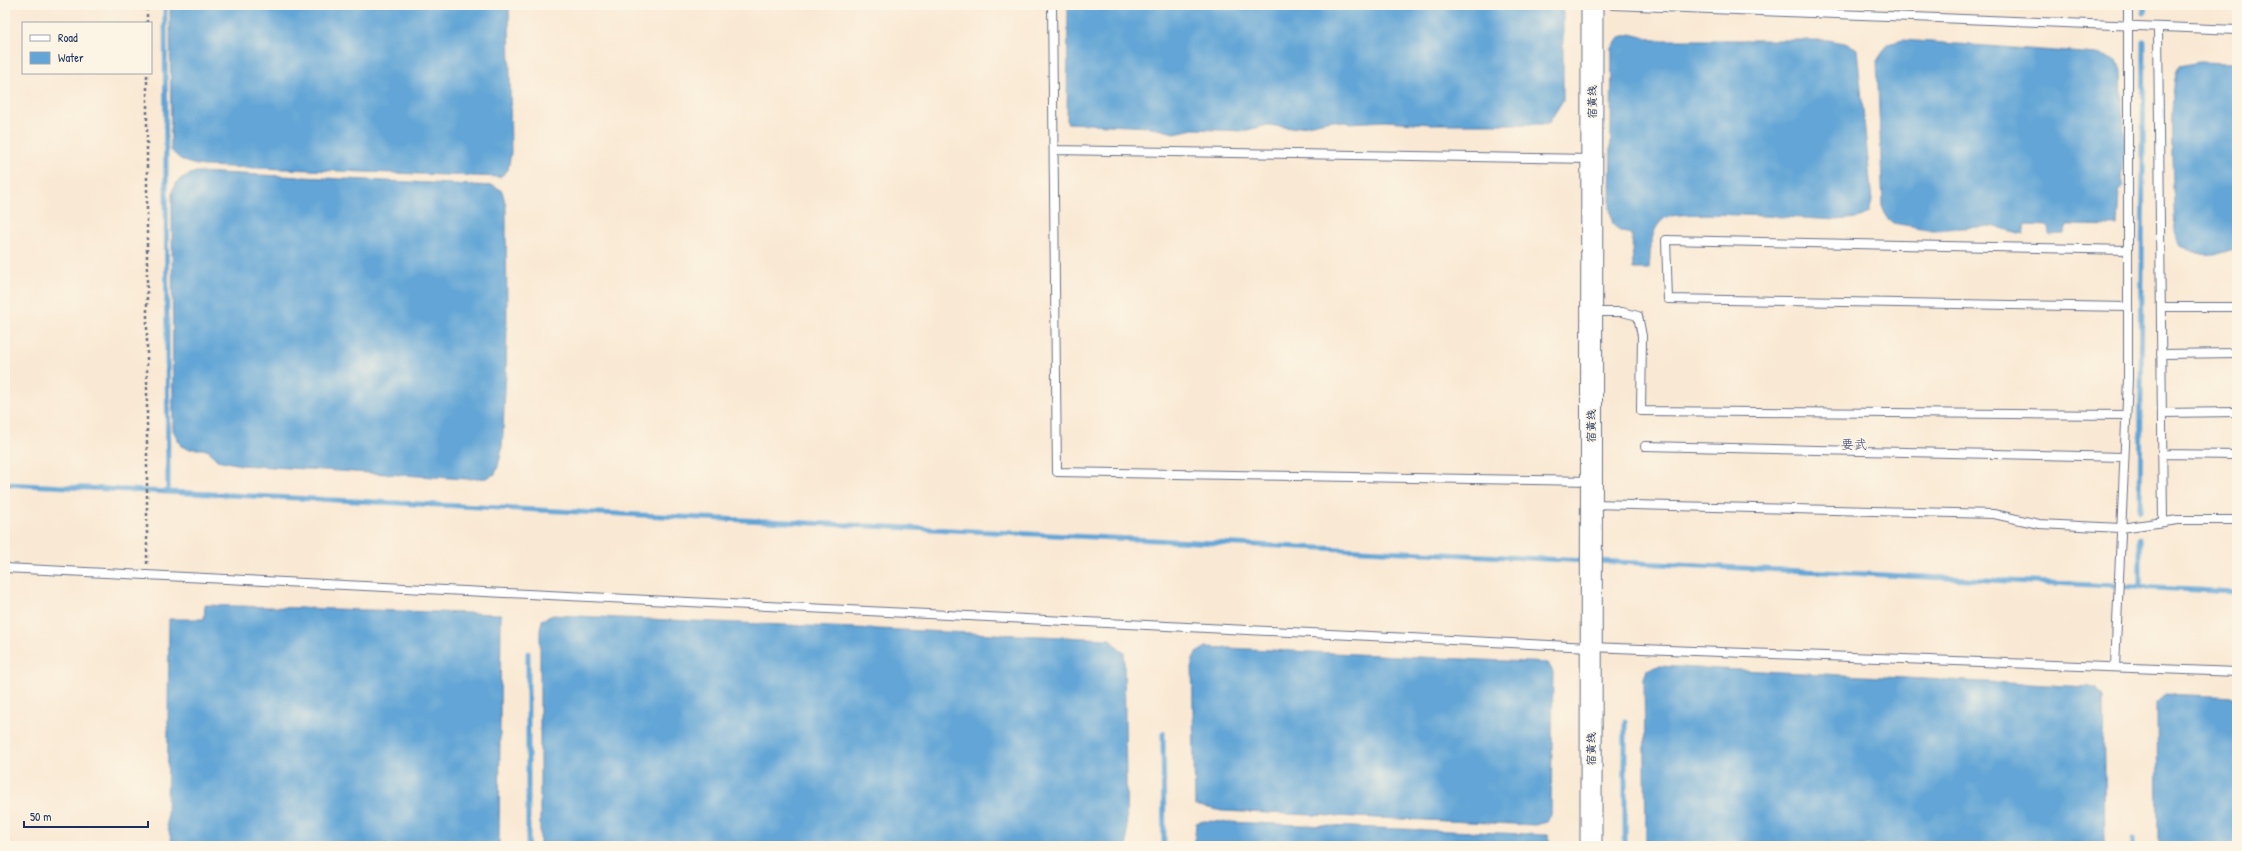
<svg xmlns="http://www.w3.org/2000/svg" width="2242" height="851" viewBox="0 0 2242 851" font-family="'Patrick Hand','LXGW WenKai TC',sans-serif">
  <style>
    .water { fill: #62a5d6; stroke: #3e6a9a }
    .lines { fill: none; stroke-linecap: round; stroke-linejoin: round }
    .stream { stroke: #62a5d6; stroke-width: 5 }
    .service-casing { stroke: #697087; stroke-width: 10 }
    .secondary-casing { stroke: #697087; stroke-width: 23 }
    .path { stroke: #697087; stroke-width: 2.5; stroke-dasharray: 3 3; stroke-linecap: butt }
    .service { stroke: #fff; stroke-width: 8 }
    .secondary { stroke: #fff; stroke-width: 21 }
    .labels { text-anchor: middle; stroke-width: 3; stroke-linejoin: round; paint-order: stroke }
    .street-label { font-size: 11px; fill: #1b2f5e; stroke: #fcf5e5 }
    .quarter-label { font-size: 13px; fill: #545b8b; stroke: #fcf5e5 }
  </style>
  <rect width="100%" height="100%" fill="#fcf5e5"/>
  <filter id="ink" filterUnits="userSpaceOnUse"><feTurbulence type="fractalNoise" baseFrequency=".025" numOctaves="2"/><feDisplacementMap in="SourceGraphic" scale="8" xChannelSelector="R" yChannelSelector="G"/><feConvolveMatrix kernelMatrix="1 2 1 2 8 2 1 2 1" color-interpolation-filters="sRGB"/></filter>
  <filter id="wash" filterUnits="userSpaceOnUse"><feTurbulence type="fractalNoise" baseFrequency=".012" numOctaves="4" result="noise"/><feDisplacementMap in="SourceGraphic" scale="16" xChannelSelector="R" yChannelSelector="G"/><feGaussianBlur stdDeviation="0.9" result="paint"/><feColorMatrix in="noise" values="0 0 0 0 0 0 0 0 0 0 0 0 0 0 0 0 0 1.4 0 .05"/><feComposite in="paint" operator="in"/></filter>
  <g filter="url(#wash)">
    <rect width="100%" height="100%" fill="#f9e9d4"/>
    <path class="water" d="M170,5H509L511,153L508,170L500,177L204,166C189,164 181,162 171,150Z
      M1068,5H1563V100L1548,124H1431L1385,121L1349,123L1331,120L1292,128L1268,125L1243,131L1194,129L1174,133L1150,127L1067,123Z
      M1631,34L1655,40H1828L1845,43L1857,49L1872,201L1869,213L1858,218L1838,220C1813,219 1678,209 1665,218C1649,229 1651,252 1649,269H1633L1632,234L1622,232L1613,225L1610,209L1612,47L1620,37Z
      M1903,40L2097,54L2117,60L2121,71L2123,129L2126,139L2121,175L2124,186L2119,191L2117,226L2067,225L2064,234L2049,235L2048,226L2025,225L2023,234L1992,226L1933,230L1893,223L1886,217L1883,208L1877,61L1888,44Z
      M2199,62L2237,63V248C2213,256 2201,259 2179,244L2175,231C2174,197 2166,91 2179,66Z
      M196,172L494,186L502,191L506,206C506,273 509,340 504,408C503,429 504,454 495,474L486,478L467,479L241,465L217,460L209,451L203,449H188L181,446L173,430L172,195C173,181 184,176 196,172Z
      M205,605L501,614L499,846H182L172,842L167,825L169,619H204Z
      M553,615L1110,639L1124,653L1127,846H540V630L542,620Z
      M1206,647L1548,663L1553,672L1551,815L1547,822L1535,825L1222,811L1195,805L1192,662L1196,653Z
      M1658,666L2090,687L2097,689L2103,697L2105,846H1646L1644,678L1647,670Z
      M2166,694L2237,697V846H2160L2158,842L2157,703Z
      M1204,821L1548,835L1553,846H1194L1196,823Z"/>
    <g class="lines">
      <path class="stream" d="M165,5L168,492
        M2144,13L2145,5
        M5,484L1587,561
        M2140,511L2144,41
        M1597,561L2237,592
        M2140,587V539
        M1163,733L1164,846
        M2133,840V846
        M528,846V653
        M1625,846V721"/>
    </g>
  </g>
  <g filter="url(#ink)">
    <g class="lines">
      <defs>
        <path id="service" d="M1052,5L1057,472L1591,481
          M1613,5L2237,30
          M2158,27L2163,522
          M1054,150L1591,159
          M2128,250L1666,240L1668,299L2128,307
          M2161,307H2237
          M1591,312H1622L1638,316L1642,336L1641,411L2126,415
          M2161,354L2237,353
          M2162,413L2237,412
          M1645,446L2124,457
          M2162,454L2237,455
          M1592,504L1994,514L2039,524L2121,528L2178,520H2237
          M5,568L1590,647L2237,672
          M2115,667L2128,379V5"/>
        <path id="secondary" d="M1591,846L1592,5"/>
      </defs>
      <use href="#service" class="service-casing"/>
      <use href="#secondary" class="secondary-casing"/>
      <path class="path" d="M147,23V5
        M147,564V73"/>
      <use href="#service" class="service"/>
      <use href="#secondary" class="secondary"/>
    </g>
  </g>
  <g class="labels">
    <g class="street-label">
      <text transform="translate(1592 102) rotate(-90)" y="4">宿黄线</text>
      <text transform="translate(1591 426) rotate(-90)" y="4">宿黄线</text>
      <text transform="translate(1591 749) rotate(-90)" y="4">宿黄线</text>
    </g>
    <g class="quarter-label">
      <text x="1854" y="449">要武</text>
    </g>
  </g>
  <rect width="2242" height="851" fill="none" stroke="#fcf5e5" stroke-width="20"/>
  <rect x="22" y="22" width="130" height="52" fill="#fcf5e5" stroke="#a2a6af"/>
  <rect x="30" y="35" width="20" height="6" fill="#ffffff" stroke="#a2a6af"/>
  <text x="58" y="42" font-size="12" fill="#1b2f5e">Road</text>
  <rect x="30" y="52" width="20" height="12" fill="#62a5d6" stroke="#a2a6af"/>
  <text x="58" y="62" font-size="12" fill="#1b2f5e">Water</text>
  <path d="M24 821v6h124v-6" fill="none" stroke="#1b2f5e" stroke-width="2"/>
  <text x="30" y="821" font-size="12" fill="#1b2f5e" stroke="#fcf5e5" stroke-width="3" paint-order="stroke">50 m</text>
</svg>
